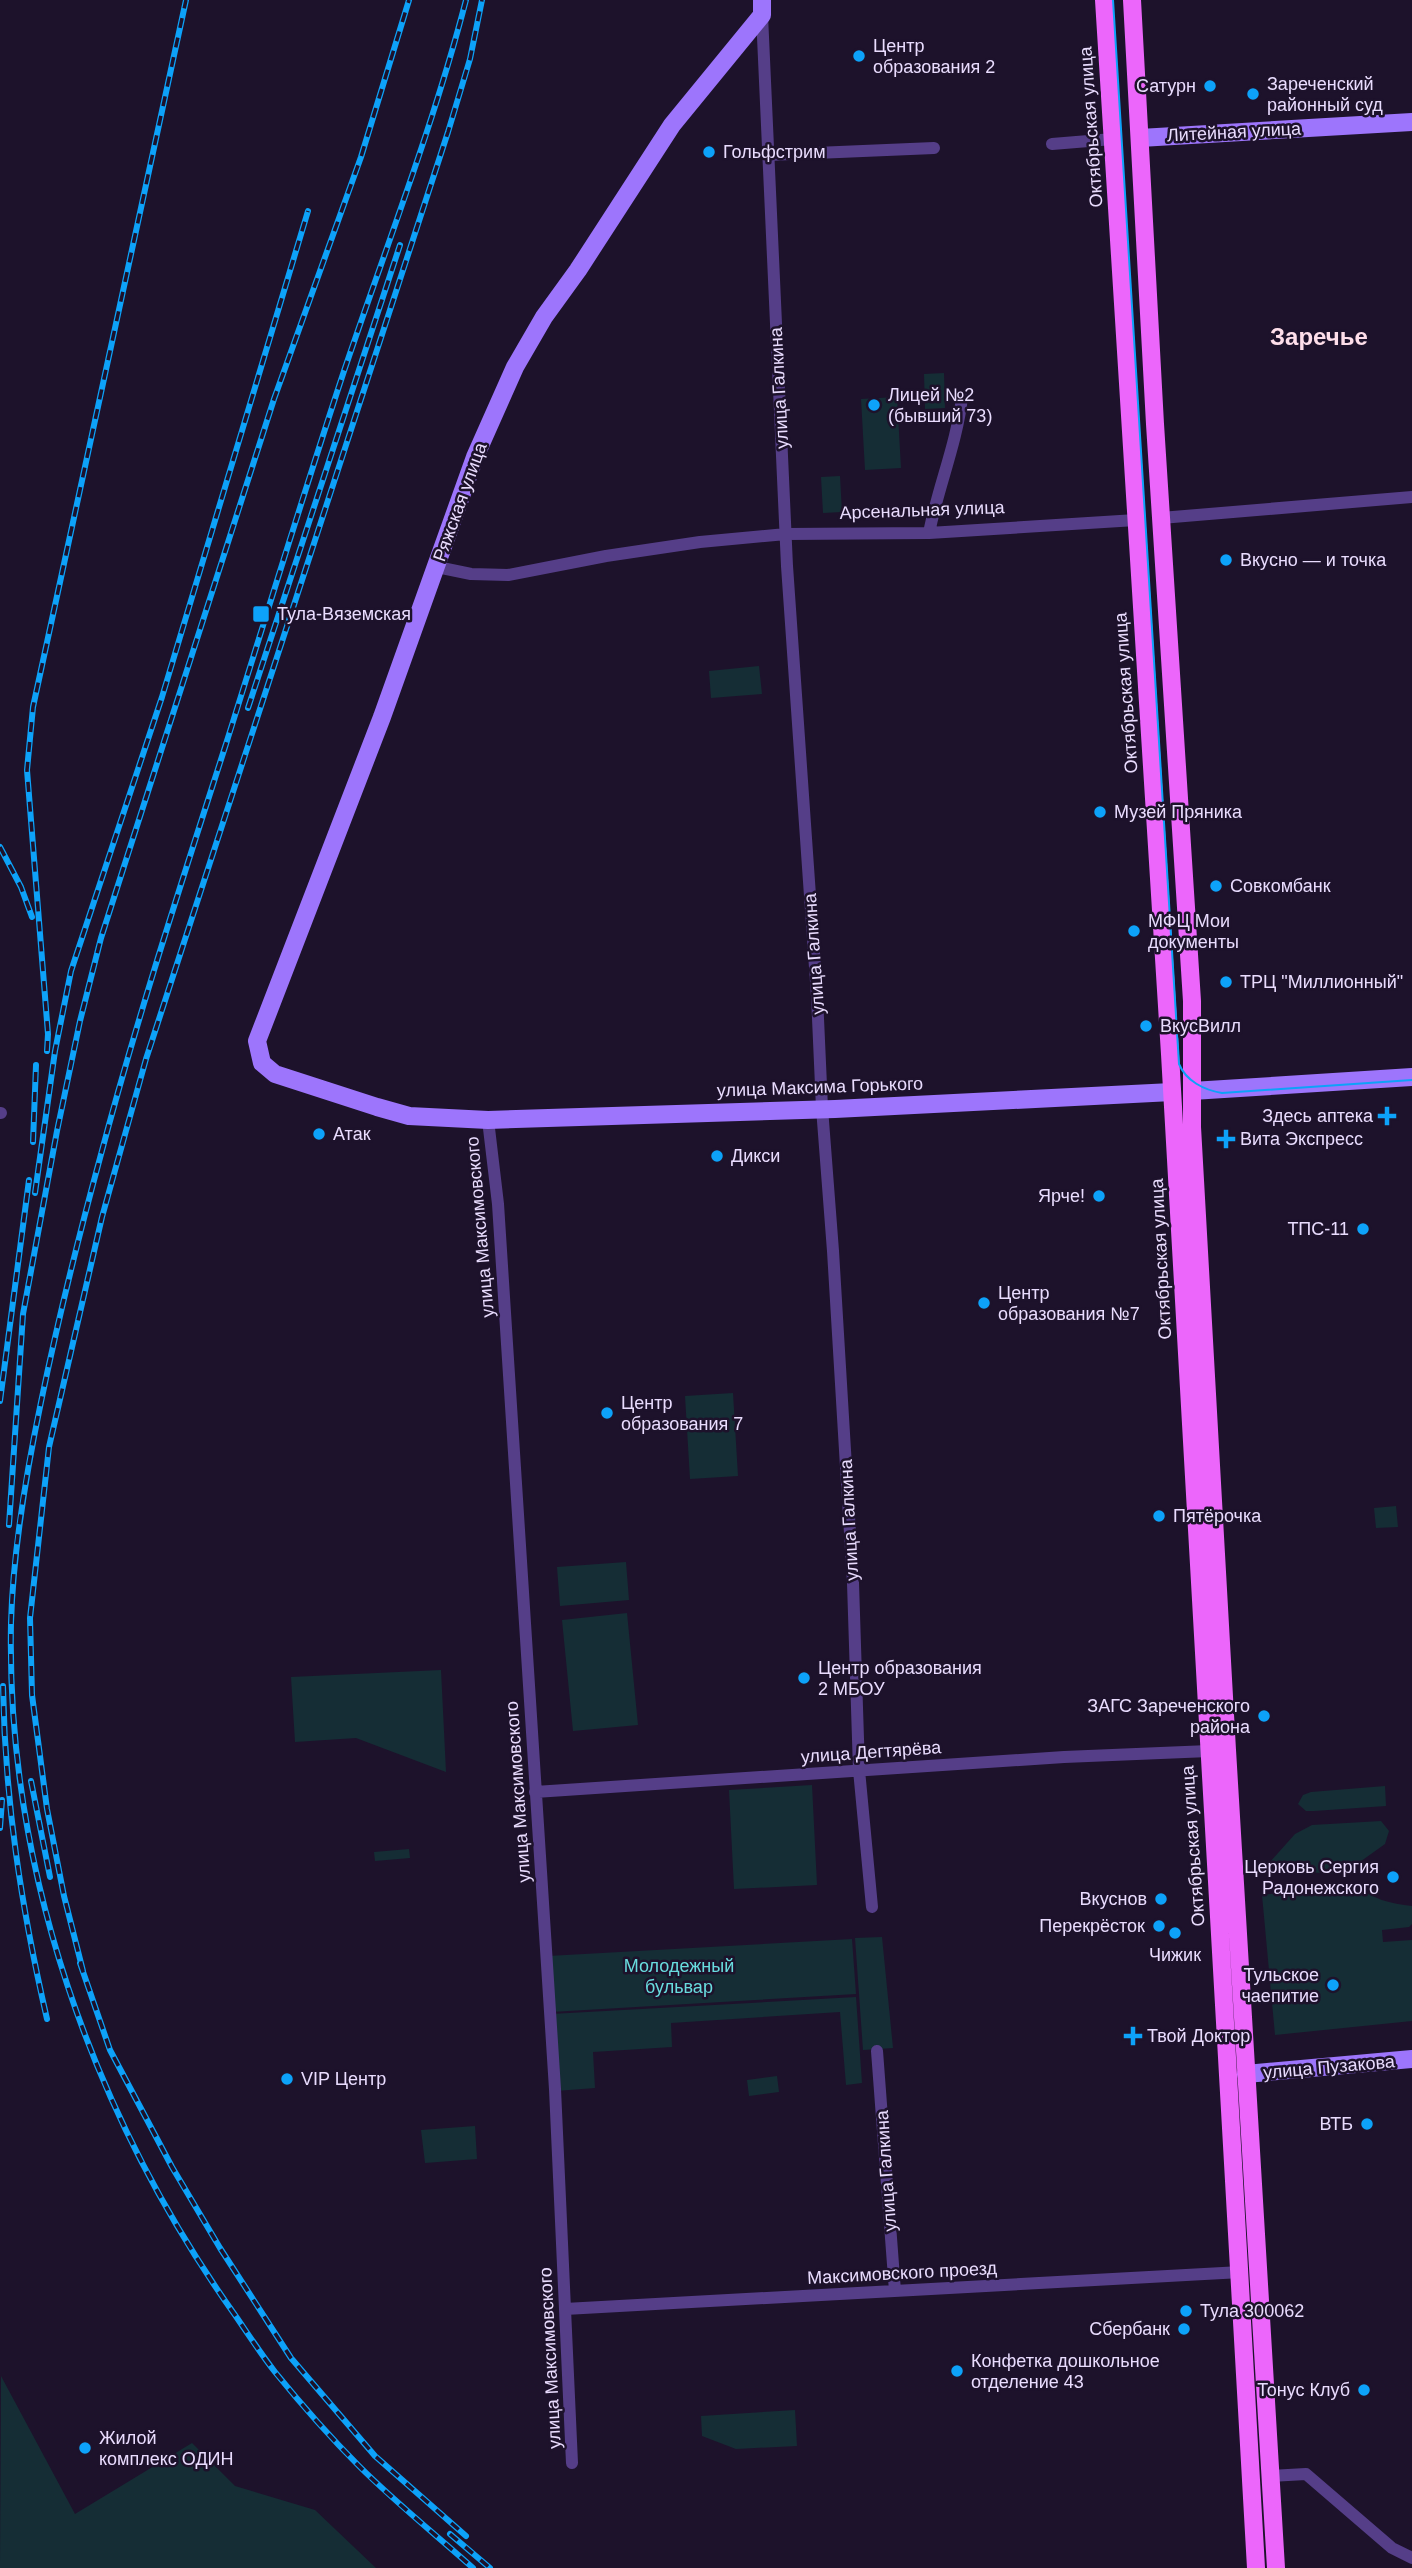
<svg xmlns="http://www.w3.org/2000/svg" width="1412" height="2568" viewBox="0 0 1412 2568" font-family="Helvetica,sans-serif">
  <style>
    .green { fill: #152d35 }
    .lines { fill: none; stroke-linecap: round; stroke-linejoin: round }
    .street { stroke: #553e88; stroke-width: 12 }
    .secondary { stroke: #9d75fc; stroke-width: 18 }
    .primary { stroke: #ec66fb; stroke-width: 18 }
    .tram { stroke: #0da2f9; stroke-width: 2 }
    .rail-casing { stroke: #0da2f9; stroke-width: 6 }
    .rail { stroke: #1d122b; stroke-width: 3.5; stroke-dasharray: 10; stroke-linecap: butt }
    .poi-dot { fill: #0da2f9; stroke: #1d122b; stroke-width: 2.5 }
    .labels { text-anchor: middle; stroke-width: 5; stroke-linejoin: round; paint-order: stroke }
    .poi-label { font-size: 18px; fill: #e9dcfe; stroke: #1d122b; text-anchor: start }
    .street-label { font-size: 18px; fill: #e9dcfe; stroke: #1d122b }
    .park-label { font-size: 18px; fill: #68dcde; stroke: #1d122b }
    .district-label { font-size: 24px; font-weight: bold; fill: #fedeea; stroke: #1d122b }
  </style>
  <rect width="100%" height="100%" fill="#1d122b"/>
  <path class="green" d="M944,373L945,408L925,409L924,374Z
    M897,397L901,468L865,470L861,399Z
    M840,476L842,512L823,513L821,477Z
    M759,666L762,694L711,698L709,671Z
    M733,1393L738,1476L690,1479L685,1396Z
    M1396,1506L1398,1527L1376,1528L1374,1508Z
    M626,1562L629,1600L560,1606L557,1567Z
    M627,1613L638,1725L573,1731L562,1620Z
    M441,1670L446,1772L356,1738L295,1742L291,1677Z
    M812,1785L817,1885L734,1889L729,1790Z
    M1385,1786L1386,1806L1314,1811H1306L1298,1804L1303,1795L1311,1792Z
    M1381,1821L1389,1831L1385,1844L1343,1874L1283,1871L1269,1863L1295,1834L1312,1825Z
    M409,1849L410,1858L375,1861L374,1852Z
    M1356,1884C1371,1899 1391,1904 1412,1906V1924L1409,1927L1382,1930L1383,1942L1412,1940V2021L1275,2035L1262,1895Z
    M882,1937L893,2048L863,2050L855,1938Z
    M852,1939L856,1994L551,2012L548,1956Z
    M856,1997L862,2083L846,2085L840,2012L671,2023L672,2047L593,2052L595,2088L556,2091L551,2014Z
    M777,2076L779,2092L749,2096L747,2080Z
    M475,2126L477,2159L425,2163L421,2130Z
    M1,2376L75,2514L192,2443L235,2486L315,2510L376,2568H0Z
    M795,2410L797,2446L736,2449L702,2436L701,2416Z"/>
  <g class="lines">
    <path class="street" d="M762,15L787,566L817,996L822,1108L833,1251L853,1583L859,1770L872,1907
      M1052,144L1113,139
      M768,155L934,148
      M1161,518L1412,497
      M929,533C938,487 957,443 962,397
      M437,567L471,574L508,575L606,556L700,542L786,534L929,533L1136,520
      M0,1113H1
      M488,1120L498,1204L555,2089L572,2463
      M535,1792L1064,1757L1209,1751
      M877,2051L895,2291
      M565,2309L1241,2272
      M1270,2476L1306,2474L1392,2548L1412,2558"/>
    <path class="secondary" d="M762,0V15L672,125L578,270L544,317L515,367L475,457L382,717L257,1041L262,1063L275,1074L377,1107L409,1116L488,1120L835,1109L1172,1092
      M1140,138L1412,122
      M1192,1091L1412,1077
      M1246,2074L1412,2059"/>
    <path class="primary" d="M1104,0L1170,1054L1256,2568
      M1132,0L1155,424L1192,1001V1127L1227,1750L1276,2568"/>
    <path class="tram" d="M1113,0L1179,1064C1186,1081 1204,1090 1222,1093L1412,1080"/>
    <defs>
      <path id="rail" d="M466,0C433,127 386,247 344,371C303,495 265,620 226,744C182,881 137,1018 100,1158C78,1239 58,1320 41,1402C26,1474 13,1549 11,1623C6,1870 93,2115 235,2315C248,2334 261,2354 275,2372C301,2404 330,2437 359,2466C395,2502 435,2534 473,2568
        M248,708L400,245
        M0,847L21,887L32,917
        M47,1051L48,1034L27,770L33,707L186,0
        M33,1142L36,1065
        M35,1193L55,1051L71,971L162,697L308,211
        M0,1401L29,1180
        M9,1525L23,1314L57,1131L80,1021L101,938L274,399L361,157L409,0
        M3,1686C5,1802 21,1906 47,2019
        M31,1781L50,1877
        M0,1828L2,1800
        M80,1963L110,2050L172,2167L220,2248L291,2358L375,2456L466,2536
        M83,1971L64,1896L47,1809L32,1695L30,1618L49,1447L102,1217L146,1059L448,132L470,59L482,0
        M450,2534L490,2568"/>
    </defs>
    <use href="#rail" class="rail-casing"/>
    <use href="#rail" class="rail"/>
  </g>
  <g class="poi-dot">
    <circle cx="859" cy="56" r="7"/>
    <circle cx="1210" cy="86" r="7"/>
    <circle cx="1253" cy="94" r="7"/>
    <circle cx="709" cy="152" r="7"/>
    <circle cx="874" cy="405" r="7"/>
    <circle cx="1226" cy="560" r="7"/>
    <rect x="252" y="605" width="18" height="18" rx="3.5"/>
    <circle cx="1100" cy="812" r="7"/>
    <circle cx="1216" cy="886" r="7"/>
    <circle cx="1134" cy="931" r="7"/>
    <circle cx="1226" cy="982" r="7"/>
    <circle cx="1146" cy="1026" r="7"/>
    <path d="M1383.5 1105.5h7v7h7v7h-7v7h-7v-7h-7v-7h7z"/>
    <circle cx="319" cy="1134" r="7"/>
    <path d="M1222.5 1128.5h7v7h7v7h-7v7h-7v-7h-7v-7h7z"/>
    <circle cx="717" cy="1156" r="7"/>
    <circle cx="1099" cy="1196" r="7"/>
    <circle cx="1363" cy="1229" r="7"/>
    <circle cx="984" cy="1303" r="7"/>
    <circle cx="607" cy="1413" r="7"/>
    <circle cx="1159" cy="1516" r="7"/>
    <circle cx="804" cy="1678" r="7"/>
    <circle cx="1264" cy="1716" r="7"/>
    <circle cx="1393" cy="1877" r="7"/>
    <circle cx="1161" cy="1899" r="7"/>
    <circle cx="1159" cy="1926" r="7"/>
    <circle cx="1175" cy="1933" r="7"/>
    <circle cx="1333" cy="1985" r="7"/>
    <path d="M1129.5 2025.5h7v7h7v7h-7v7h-7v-7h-7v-7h7z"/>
    <circle cx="287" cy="2079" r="7"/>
    <circle cx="1367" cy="2124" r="7"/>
    <circle cx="1186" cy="2311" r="7"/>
    <circle cx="1184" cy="2329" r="7"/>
    <circle cx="957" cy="2371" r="7"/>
    <circle cx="1364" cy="2390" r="7"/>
    <circle cx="85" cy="2448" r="7"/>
  </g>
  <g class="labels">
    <g class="poi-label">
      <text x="873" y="52">Центр<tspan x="873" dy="21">образования 2</tspan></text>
      <text x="1267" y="90">Зареченский<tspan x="1267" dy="21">районный суд</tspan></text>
      <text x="1196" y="92" text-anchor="end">Сатурн</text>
      <text x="723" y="158">Гольфстрим</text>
      <text x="888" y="401">Лицей №2<tspan x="888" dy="21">(бывший 73)</tspan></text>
      <text x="1240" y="566">Вкусно — и точка</text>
      <text x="277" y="620">Тула-Вяземская</text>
      <text x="1114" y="818">Музей Пряника</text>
      <text x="1230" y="892">Совкомбанк</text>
      <text x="1148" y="927">МФЦ Мои<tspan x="1148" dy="21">документы</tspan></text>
      <text x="1240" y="988">ТРЦ "Миллионный"</text>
      <text x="1160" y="1032">ВкусВилл</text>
      <text x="1373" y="1122" text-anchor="end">Здесь аптека</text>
      <text x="333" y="1140">Атак</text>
      <text x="1240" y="1145">Вита Экспресс</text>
      <text x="731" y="1162">Дикси</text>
      <text x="1085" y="1202" text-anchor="end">Ярче!</text>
      <text x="1349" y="1235" text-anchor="end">ТПС-11</text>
      <text x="998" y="1299">Центр<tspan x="998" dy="21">образования №7</tspan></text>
      <text x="621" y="1409">Центр<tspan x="621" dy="21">образования 7</tspan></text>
      <text x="1173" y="1522">Пятёрочка</text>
      <text x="818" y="1674">Центр образования<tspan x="818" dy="21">2 МБОУ</tspan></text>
      <text x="1250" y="1712" text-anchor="end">ЗАГС Зареченского<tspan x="1250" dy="21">района</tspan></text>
      <text x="1379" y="1873" text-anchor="end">Церковь Сергия<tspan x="1379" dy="21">Радонежского</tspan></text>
      <text x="1147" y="1905" text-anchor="end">Вкуснов</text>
      <text x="1145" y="1932" text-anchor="end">Перекрёсток</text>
      <text x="1175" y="1961" text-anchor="middle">Чижик</text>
      <text x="1319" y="1981" text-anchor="end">Тульское<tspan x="1319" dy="21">чаепитие</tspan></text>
      <text x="1147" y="2042">Твой Доктор</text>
      <text x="301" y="2085">VIP Центр</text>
      <text x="1353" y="2130" text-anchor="end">ВТБ</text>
      <text x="1200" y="2317">Тула 300062</text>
      <text x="1170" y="2335" text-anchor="end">Сбербанк</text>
      <text x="971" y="2367">Конфетка дошкольное<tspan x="971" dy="21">отделение 43</tspan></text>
      <text x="1350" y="2396" text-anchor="end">Тонус Клуб</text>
      <text x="99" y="2444">Жилой<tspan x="99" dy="21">комплекс ОДИН</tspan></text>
    </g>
    <g class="street-label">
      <text transform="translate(1091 127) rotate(-94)" y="6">Октябрьская улица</text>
      <text transform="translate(1234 132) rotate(-3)" y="6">Литейная улица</text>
      <text transform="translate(779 388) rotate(-93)" y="6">улица Галкина</text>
      <text transform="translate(460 502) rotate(-70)" y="6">Ряжская улица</text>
      <text transform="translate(922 510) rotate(-2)" y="6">Арсенальная улица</text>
      <text transform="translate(1126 693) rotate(-94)" y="6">Октябрьская улица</text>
      <text transform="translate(814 954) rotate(-94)" y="6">улица Галкина</text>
      <text transform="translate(820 1087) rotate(-2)" y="6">улица Максима Горького</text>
      <text transform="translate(480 1227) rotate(-95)" y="6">улица Максимовского</text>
      <text transform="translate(1161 1259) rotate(-93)" y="6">Октябрьская улица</text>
      <text transform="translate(849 1520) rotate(-93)" y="6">улица Галкина</text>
      <text transform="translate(871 1752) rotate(-4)" y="6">улица Дегтярёва</text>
      <text transform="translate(518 1792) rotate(-94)" y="6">улица Максимовского</text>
      <text transform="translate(1193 1846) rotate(-94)" y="6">Октябрьская улица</text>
      <text transform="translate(1329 2067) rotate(-5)" y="6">улица Пузакова</text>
      <text transform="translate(886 2171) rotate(-94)" y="6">улица Галкина</text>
      <text transform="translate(902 2273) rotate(-3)" y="6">Максимовского проезд</text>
      <text transform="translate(550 2358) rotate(-93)" y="6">улица Максимовского</text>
    </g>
    <g class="park-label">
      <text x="679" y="1972">Молодежный<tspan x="679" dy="21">бульвар</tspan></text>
    </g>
    <g class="district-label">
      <text x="1319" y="345">Заречье</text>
    </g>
  </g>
</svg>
